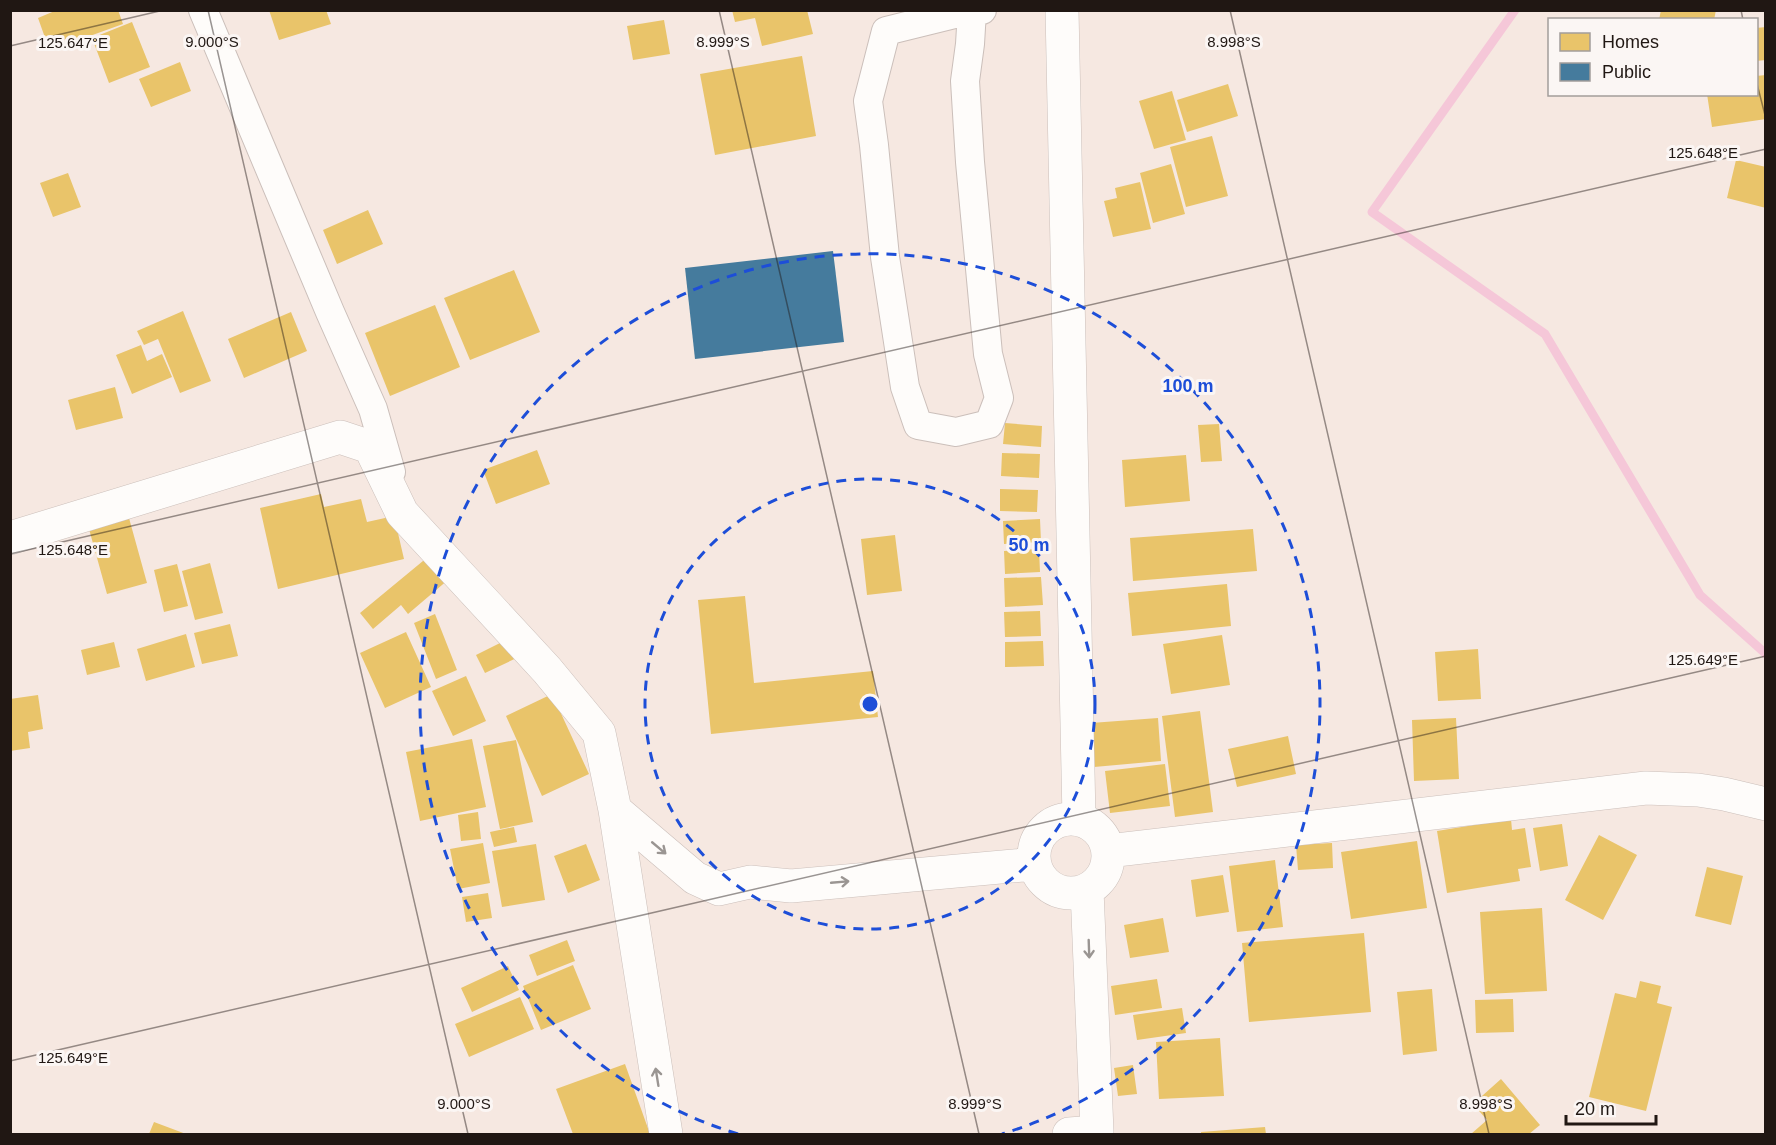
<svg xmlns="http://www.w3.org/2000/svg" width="1776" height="1145" viewBox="0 0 1776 1145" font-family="Helvetica,sans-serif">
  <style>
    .homes { fill: #e9c46a }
    .public { fill: #457b9d }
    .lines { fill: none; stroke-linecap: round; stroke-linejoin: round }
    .stream { stroke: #f5c7d8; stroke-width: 9 }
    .minor-casing { stroke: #cbbfba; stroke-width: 30 }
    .tertiary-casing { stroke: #cbbfba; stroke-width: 34 }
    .primary-casing { stroke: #cbbfba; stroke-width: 34 }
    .minor { stroke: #fefcfa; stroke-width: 28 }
    .tertiary { stroke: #fefcfa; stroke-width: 33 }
    .primary { stroke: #fefcfa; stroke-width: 33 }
    .oneway { stroke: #9a9592 }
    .ticks { fill: none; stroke: #201713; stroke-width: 1.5; stroke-opacity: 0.45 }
    .ring { fill: none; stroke: #1d4ed8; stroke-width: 3; stroke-dasharray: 10 8 }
    .ticks-label { font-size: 15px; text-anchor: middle; fill: #201713; stroke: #fbf6f4; stroke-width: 6; stroke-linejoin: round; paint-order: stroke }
    .centre { fill: #1d4ed8; stroke: #fbf6f4; stroke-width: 3 }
    .ring-label { font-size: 18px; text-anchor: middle; font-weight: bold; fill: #1d4ed8; stroke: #fbf6f4; stroke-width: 6; stroke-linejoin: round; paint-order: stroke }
  </style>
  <rect width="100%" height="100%" fill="#f6e8e1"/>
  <path class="homes" d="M57,10H118L123,24L76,41L74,36L48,46L38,18Z
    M269,10H326L331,24L279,40Z
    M732,10H807L813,34L762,46L755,18L735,22Z
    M1661,10H1716L1714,20H1659Z
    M664,20L670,54L633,60L627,26Z
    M132,22L150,67L109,83L92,38Z
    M1766,27V60L1756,61V28Z
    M802,56L816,136L715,155L700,74Z
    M180,62L191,91L151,107L139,79Z
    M1766,75V119L1712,127L1707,94H1756V76Z
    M1228,84L1238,116L1187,132L1177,100Z
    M1172,91L1186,140L1154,149L1139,101Z
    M1212,136L1228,196L1186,207L1170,147Z
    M1736,160L1766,167V208L1727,198Z
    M1171,164L1185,214L1153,223L1140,173Z
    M68,173L81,207L53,217L40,183Z
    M1140,182L1151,229L1113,237L1104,201L1117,198L1115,188Z
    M368,210L383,244L337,264L323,230Z
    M514,270L540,332L470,360L444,298Z
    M435,305L460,367L390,396L365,333Z
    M183,311L211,381L180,393L158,339L144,345L137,331Z
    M291,312L307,351L244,378L228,339Z
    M141,345L147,361L162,354L172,377L132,394L116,355Z
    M115,387L123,418L76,430L68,400Z
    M1005,423L1042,426L1041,447L1003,444Z
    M1219,424L1222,461L1201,462L1198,425Z
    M537,450L550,484L496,504L483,470Z
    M1002,453L1040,454L1039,478L1001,476Z
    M1186,455L1190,501L1125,507L1122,460Z
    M1000,489L1038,490L1037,512L1000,511Z
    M321,494L324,507L361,499L367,522L394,516L404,559L278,589L260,508Z
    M129,518L147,583L107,594L89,529Z
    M1040,519L1041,542L1004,544L1003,521Z
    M1253,529L1257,571L1133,581L1130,538Z
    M895,535L902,591L867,595L861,539Z
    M1039,549L1040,572L1005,574L1004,551Z
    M429,556L449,579L408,614L401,605L373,629L360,613Z
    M210,563L223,613L195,620L182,571Z
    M177,564L188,606L164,612L154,570Z
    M1041,577L1043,605L1005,607L1004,578Z
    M1227,584L1231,626L1132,636L1128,593Z
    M745,596L754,683L873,671L878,717L711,734L698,600Z
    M1040,611L1041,636L1005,637L1004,612Z
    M435,614L457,670L436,679L414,623Z
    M230,624L238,656L202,664L194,633Z
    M406,632L431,687L385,708L360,653Z
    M186,634L195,667L146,681L137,649Z
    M1222,635L1230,685L1171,694L1163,644Z
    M514,636L523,655L485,673L476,655Z
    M1043,641L1044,666L1005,667V642Z
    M114,642L120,667L87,675L81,650Z
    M1478,649L1481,699L1438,701L1435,652Z
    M466,676L486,721L453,736L432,691Z
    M552,694L589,774L542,796L506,716Z
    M38,695L43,729L28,732L30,748L10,751V699Z
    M1200,711L1213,812L1175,817L1162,716Z
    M1158,718L1161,761L1094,767L1091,723Z
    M1456,718L1459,779L1414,781L1412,720Z
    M1288,736L1296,774L1237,787L1228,749Z
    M472,739L486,807L420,821L406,752Z
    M516,740L533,822L500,829L483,746Z
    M1165,764L1170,806L1110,813L1105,771Z
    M478,812L481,839L461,841L458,815Z
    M1511,819L1512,830L1525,828L1531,867L1518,869L1520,881L1447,893L1437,831Z
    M1562,824L1568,866L1540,871L1533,828Z
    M514,827L517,842L494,847L490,832Z
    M1599,835L1637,855L1603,920L1565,900Z
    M1417,841L1427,908L1351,919L1341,852Z
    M483,843L490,883L458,889L450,849Z
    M1332,843L1333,868L1298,870L1296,845Z
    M536,844L545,900L502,907L492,851Z
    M586,844L600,880L568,893L554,856Z
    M1275,860L1283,927L1237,932L1229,866Z
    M1707,867L1743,876L1731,925L1695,916Z
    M1223,875L1229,912L1196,917L1191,880Z
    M488,893L492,918L466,922L462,897Z
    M1542,908L1547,991L1485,994L1480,912Z
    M1163,918L1169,952L1130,958L1124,925Z
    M1364,933L1371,1012L1249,1022L1242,943Z
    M567,940L575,961L537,976L529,955Z
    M573,965L591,1009L541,1030L523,986Z
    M508,966L519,990L472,1012L461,988Z
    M1157,979L1162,1008L1115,1015L1111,986Z
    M1640,981L1661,986L1657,1003L1672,1007L1646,1111L1589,1097L1615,993L1636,998Z
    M1432,989L1437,1051L1403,1055L1397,992Z
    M520,997L534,1029L469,1057L455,1024Z
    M1513,999L1514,1032L1476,1033L1475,1000Z
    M1182,1008L1186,1033L1137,1040L1133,1015Z
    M1220,1038L1224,1096L1159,1099L1156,1042Z
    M625,1064L650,1134H573L556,1089Z
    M1133,1065L1137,1094L1118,1096L1114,1068Z
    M1501,1079L1540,1125L1529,1134H1471L1487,1120L1473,1104Z
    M154,1122L186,1134H149Z
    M1265,1127L1266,1134H1201V1132Z"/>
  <path class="public" d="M833,251L844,342L695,359L685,268Z"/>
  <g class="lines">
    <path class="stream" d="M1515,10L1372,212L1545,334L1700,595L1766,654"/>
    <defs>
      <path id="minor" d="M203,10L330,312L373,409L391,472
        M972,11L970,44L965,81L970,162L988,354L999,398L989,424L956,432L918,425L905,387L885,257L874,145L868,101L886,31L963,12L982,10"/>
      <path id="tertiary" d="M1062,10L1079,819"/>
      <path id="primary" d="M10,538L340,437L370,447L402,513L547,670L599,733L615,810L666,1134
        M615,810L695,878L719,889L750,882L791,886L1034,864
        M1034 856a37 37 0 1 1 74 0a37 37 0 1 1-74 0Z
        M1108,851L1646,788L1698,790L1724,794L1766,804
        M1069,1134L1097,1132L1087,890"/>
    </defs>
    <use href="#minor" class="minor-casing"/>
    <use href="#tertiary" class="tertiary-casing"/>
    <use href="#primary" class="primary-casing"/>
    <use href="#minor" class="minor"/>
    <use href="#tertiary" class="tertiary"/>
    <use href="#primary" class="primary"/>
  </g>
  <defs><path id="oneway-shaft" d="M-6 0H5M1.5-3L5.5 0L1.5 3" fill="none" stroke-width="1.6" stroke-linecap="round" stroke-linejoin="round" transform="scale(1.5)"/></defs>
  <g class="oneway">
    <use href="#oneway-shaft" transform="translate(659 848) rotate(40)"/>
    <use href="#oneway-shaft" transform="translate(840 882) rotate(-5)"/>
    <use href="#oneway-shaft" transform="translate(1089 949) rotate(88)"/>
    <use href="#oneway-shaft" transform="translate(657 1077) rotate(-99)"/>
  </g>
  <path class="ticks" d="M208,10L468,1134M719,10L979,1134M1230,10L1489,1134M1741,10L1743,20M10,46L164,10M1756,80L1766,119M10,554L1766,149M10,1061L1766,656"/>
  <g class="ring">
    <circle cx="870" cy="704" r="225"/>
    <path d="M738 1134A450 450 0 1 1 1002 1134"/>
  </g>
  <g class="ticks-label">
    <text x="212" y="47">9.000°S</text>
    <text x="723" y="47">8.999°S</text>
    <text x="1234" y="47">8.998°S</text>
    <text x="73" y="48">125.647°E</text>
    <text x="1703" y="158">125.648°E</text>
    <text x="73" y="555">125.648°E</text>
    <text x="1703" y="665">125.649°E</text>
    <text x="73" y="1063">125.649°E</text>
    <text x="464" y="1109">9.000°S</text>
    <text x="975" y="1109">8.999°S</text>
    <text x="1486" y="1109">8.998°S</text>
  </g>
  <circle cx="870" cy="704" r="9" class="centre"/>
  <g class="ring-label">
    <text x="1188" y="392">100 m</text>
    <text x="1029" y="551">50 m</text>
  </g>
  <rect width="1776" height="1145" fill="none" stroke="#201713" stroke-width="24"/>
  <rect x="1548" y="18" width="210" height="78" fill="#fbf6f4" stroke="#a39d9a" stroke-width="1.5"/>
  <rect x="1560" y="33" width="30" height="18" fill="#e9c46a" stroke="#a39d9a" stroke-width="1.5"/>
  <text x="1602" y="48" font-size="18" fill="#201713">Homes</text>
  <rect x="1560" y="63" width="30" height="18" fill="#457b9d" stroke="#a39d9a" stroke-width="1.5"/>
  <text x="1602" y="78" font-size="18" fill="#201713">Public</text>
  <path d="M1566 1115v9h90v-9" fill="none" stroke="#201713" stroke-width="3"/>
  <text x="1575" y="1115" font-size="18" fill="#201713" stroke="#fbf6f4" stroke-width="4.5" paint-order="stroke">20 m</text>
</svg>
